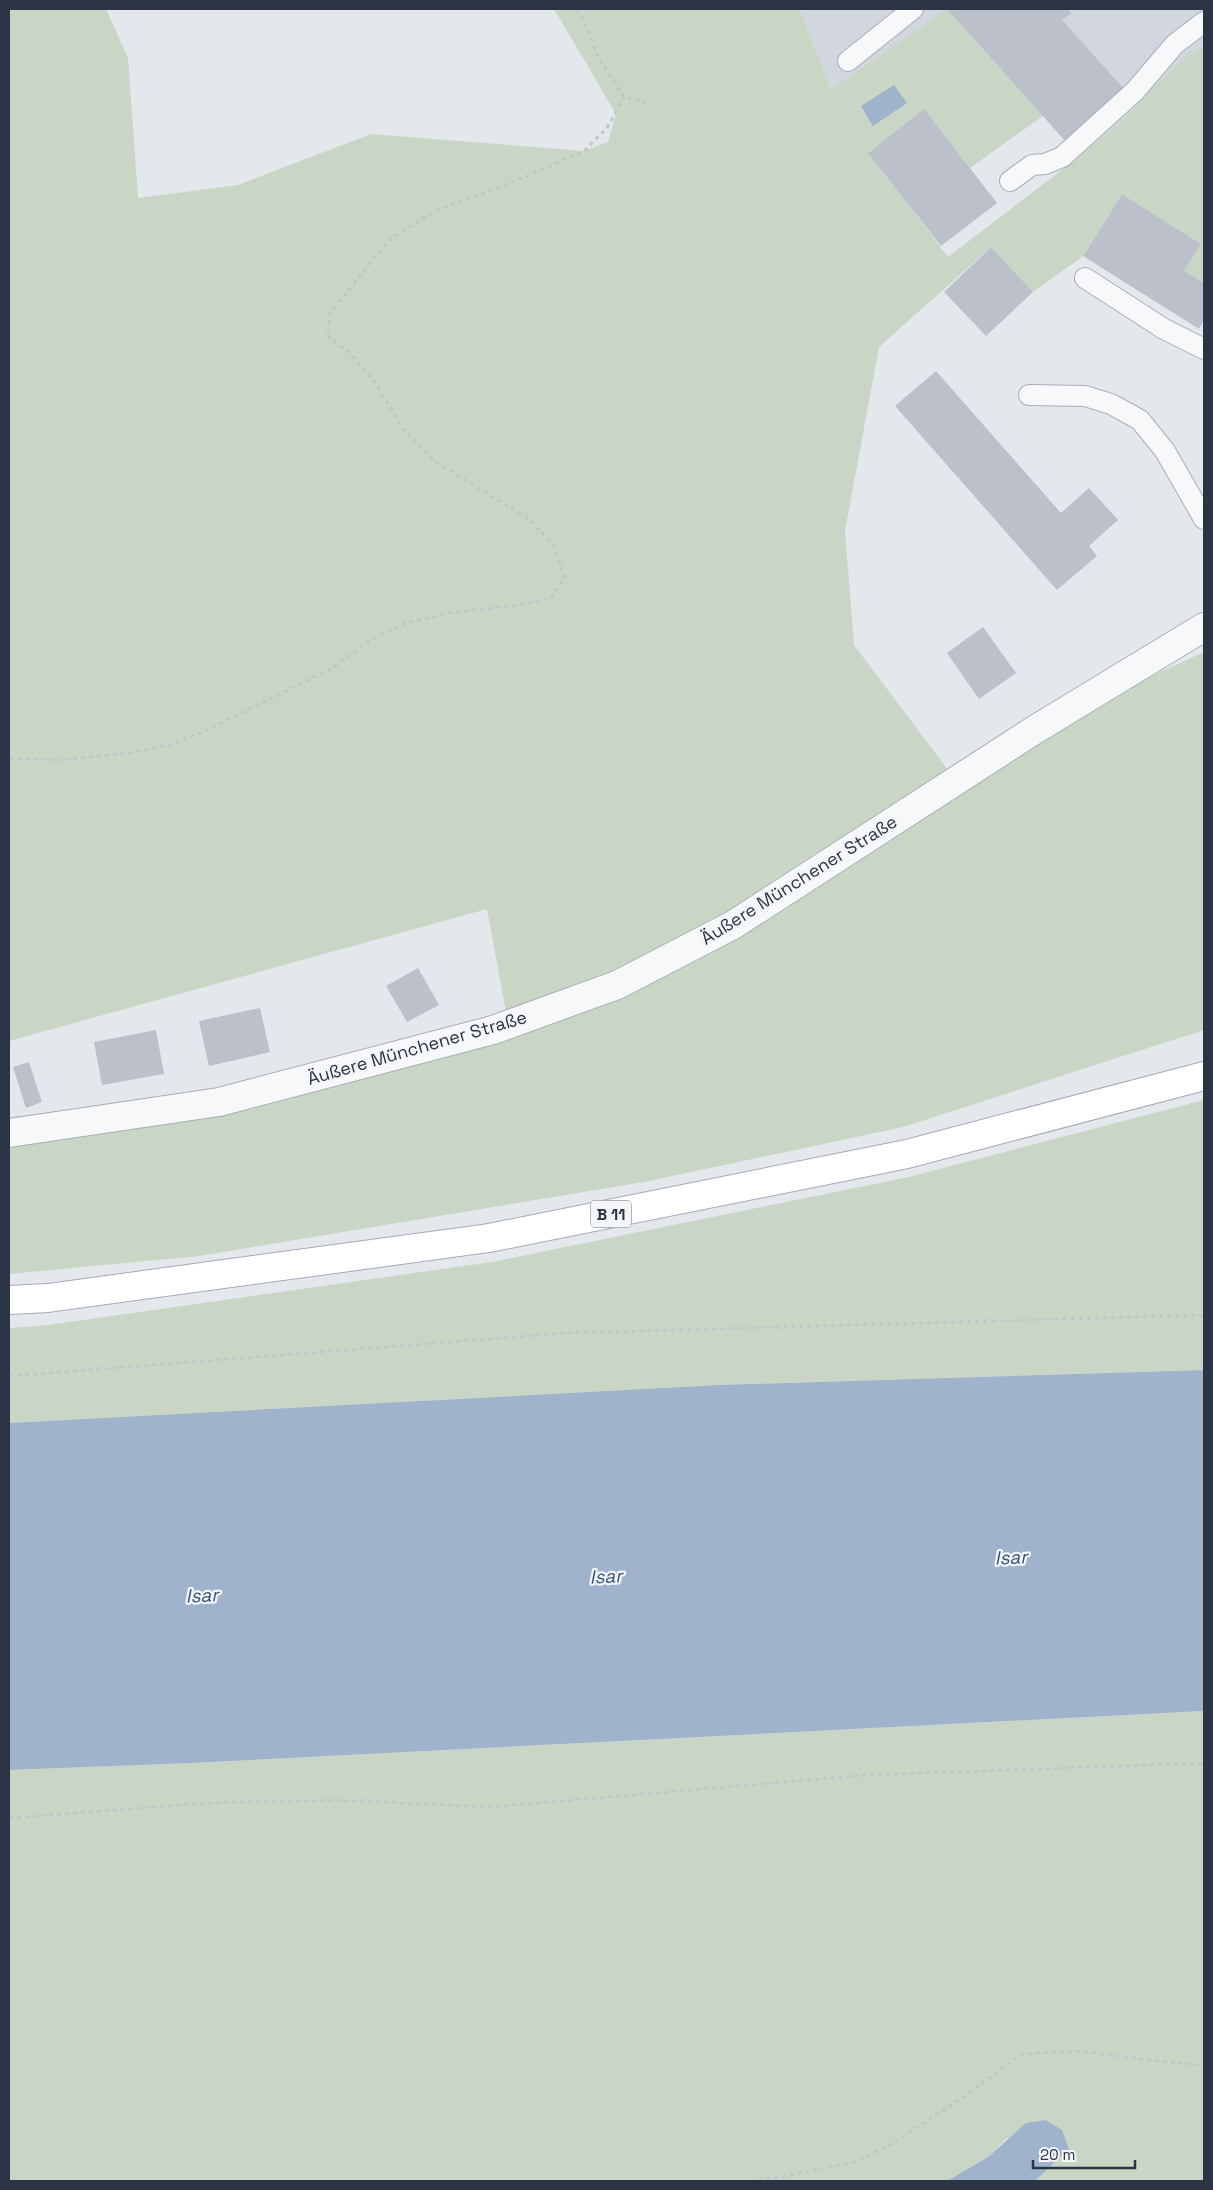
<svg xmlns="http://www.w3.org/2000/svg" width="1213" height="2190" viewBox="0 0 1213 2190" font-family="'Space Grotesk',sans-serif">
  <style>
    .built { fill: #d2d6de }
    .green { fill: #c9d6c5 }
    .water { fill: #9fb4cc }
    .building { fill: #bbc0ca }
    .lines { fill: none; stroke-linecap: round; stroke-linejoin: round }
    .service-casing { stroke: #a9aeb7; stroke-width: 22 }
    .minor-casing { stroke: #a9aeb7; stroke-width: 30 }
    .primary-casing { stroke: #a3abb8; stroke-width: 30 }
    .path { stroke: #c2c5cb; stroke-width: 3; stroke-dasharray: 4 4; stroke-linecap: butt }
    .service { stroke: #f7f8fa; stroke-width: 20 }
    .minor { stroke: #f7f8fa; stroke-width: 28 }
    .primary { stroke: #fff; stroke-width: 28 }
    .labels { text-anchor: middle; stroke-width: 4.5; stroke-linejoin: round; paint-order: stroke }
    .shield { fill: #f4f6f9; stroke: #676e7b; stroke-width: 1 }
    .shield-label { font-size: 16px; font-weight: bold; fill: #2b3445 }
    .street-label { font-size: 18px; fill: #2b3445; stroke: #f4f6f9 }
    .water-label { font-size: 19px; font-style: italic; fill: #34527a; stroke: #f4f6f9 }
  </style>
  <rect width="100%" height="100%" fill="#e4e7ec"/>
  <path class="built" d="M799,9H1204V46L1185,58L1154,87L1123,120L1080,156L947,9L831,91Z"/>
  <path class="green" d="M9,9H106L128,58L138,198L238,185L371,134L584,151L608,142L616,114L554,9H799L831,90L947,9L1043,116L970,168L924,110L869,152L948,257L1080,156L1123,120L1154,87L1185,58L1204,46V283L1184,271L1201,244L1122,194L1082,257L1033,292L991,247L879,347L845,531L854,645L948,770L976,782L1145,679L1204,652V1030L903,1127L644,1182L199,1256L9,1274V1117L105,1110L202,1093L506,1012L487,909L9,1041Z
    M1204,1100V1370L718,1385L9,1423V1328L48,1325L492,1262L909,1177Z
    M1204,1711V2181H1035L1069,2149L1007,2138L988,2157L947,2181H9V1770L193,1763Z"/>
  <path class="water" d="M894,85L907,103L873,126L861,106Z
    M1204,1370V1711L193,1763L9,1770V1423L718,1385Z
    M1046,2120L1062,2130L1069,2149L1035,2181H947L988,2157L1026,2123Z"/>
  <path class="building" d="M947,9H1067L1071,13L1062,20L1124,89L1066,142Z
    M924,109L997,203L941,246L868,153Z
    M1122,194L1201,244L1184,271L1204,283V320L1199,329L1083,256Z
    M991,247L1033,292L986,336L944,292Z
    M936,371L1061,513L1089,488L1118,520L1089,546L1097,556L1057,590L895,406Z
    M983,627L1016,673L979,699L947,653Z
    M418,968L439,1005L407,1022L386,986Z
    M260,1008L270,1052L209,1066L199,1021Z
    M156,1030L164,1074L102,1085L94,1042Z
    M29,1062L42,1102L26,1108L13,1067Z"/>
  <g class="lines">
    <defs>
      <path id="service" d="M848,61L913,9
        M1010,181L1032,165L1045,164L1062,157L1135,91L1175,44L1204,22
        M1085,278L1164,329L1204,349
        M1029,395L1085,396L1111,404L1140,420L1165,451L1204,519"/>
      <path id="minor" d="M9,1133L219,1102L493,1030L617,985L733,925L1036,729L1204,627"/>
      <path id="primary" d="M9,1300L48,1298L489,1238L907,1154L1204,1076"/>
    </defs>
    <use href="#service" class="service-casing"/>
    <use href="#minor" class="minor-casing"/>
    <use href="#primary" class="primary-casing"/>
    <path class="path" d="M577,9L587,27L598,57L624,97L646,102
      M9,759L61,760L128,753L170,745L205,731L334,667L372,639L408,622L455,612L518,605L551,598L565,577L552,543L529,519L434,461L404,430L374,381L351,354L328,336L330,313L389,240L435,211L513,182L584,151L607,128L624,97
      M9,1376L566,1333L1204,1315
      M9,1818L208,1803L336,1800L490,1807L867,1775L1204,1763
      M758,2181L855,2162L890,2145L959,2100L1022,2054L1079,2051L1157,2061L1204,2065"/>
    <use href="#service" class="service"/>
    <use href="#minor" class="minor"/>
    <use href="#primary" class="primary"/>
  </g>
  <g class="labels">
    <rect class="shield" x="591" y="1200.5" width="40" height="27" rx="4"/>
    <g class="shield-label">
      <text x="611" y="1220">B 11</text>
    </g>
    <g class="street-label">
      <text transform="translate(799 880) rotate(-32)" y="6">Äußere Münchener Straße</text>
      <text transform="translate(417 1048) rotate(-16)" y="6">Äußere Münchener Straße</text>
    </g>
    <g class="water-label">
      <text transform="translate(1011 1557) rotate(-3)" y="7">Isar</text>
      <text transform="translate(606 1576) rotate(-3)" y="7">Isar</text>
      <text transform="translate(202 1595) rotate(-3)" y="7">Isar</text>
    </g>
  </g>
  <rect width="1213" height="2190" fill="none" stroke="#2b3445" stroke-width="20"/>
  <path d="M1033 2160v8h102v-8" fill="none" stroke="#2b3445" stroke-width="2.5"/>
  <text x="1040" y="2160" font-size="15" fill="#2b3445" stroke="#f4f6f9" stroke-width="4" paint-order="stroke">20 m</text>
</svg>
